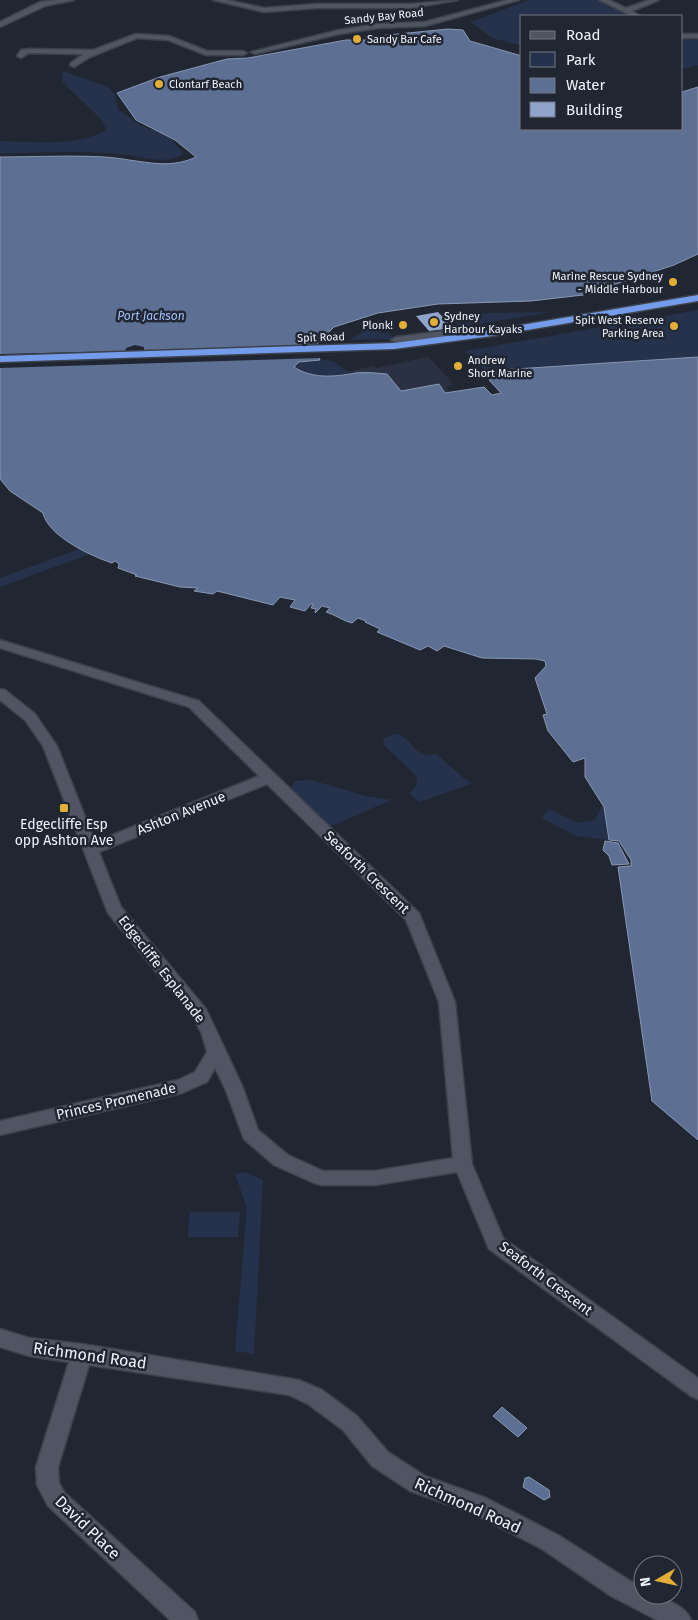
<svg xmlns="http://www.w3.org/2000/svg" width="698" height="1620" viewBox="0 0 698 1620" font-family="'Fira Sans',sans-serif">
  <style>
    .built { fill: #293142 }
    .green { fill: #26324b }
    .water { fill: #5d7093; stroke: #8897b2 }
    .pier { fill: #212732 }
    .building { fill: #90a4cb }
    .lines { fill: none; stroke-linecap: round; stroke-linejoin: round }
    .minor-casing { stroke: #3c424b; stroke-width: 3 }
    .highway-casing { stroke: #3c424b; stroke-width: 3 }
    .minor { fill: #4f5562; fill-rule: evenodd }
    .highway { fill: #759cea; fill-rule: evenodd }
    .poi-dot { fill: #e3ae35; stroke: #212732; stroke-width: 2 }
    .labels { text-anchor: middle; stroke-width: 5; stroke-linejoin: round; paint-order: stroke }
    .far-street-label { font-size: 11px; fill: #eef2fa; stroke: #212732 }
    .far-poi-label { font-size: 11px; fill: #eef2fa; stroke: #212732; text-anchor: start }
    .far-water-label { font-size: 12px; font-style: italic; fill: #a2c0fb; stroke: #212732 }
    .street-label { font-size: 14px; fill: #eef2fa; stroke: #212732 }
    .poi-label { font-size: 14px; fill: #eef2fa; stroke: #212732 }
    .near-street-label { font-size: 16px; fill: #eef2fa; stroke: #212732 }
  </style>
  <rect width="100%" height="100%" fill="#212732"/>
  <path class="built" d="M428,357L449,379H448L453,385L446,387L451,393H445L438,384L401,391L370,373L355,374L350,371L373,366L376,368Z"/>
  <path class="green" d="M529,0H596L630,16H522V46L492,38L471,22Z
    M682,37L690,40L698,39V65L682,69Z
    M63,71L108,87L115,95L118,109L140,125L168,136L184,154C162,166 143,156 120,154C81,150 39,153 0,153V141C35,142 75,147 107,130L100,118L62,82Z
    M698,310V357L492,371H485L465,351Z
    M552,312L460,327L449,316L485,313Z
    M378,328L381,333L388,332L393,339L349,340L367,329Z
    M327,360C339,362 343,371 355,374C335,378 312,378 294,367L299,362Z
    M79,549L90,554L0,587V578Z
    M395,734C415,737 410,759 437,754L463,778L473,783L420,802L409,794L416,786L417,777L383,744L384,738Z
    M311,780L366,796L391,800L329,827L289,790L295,781Z
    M601,807H604L609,840L576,836L542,818L549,809L577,823L595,820Z
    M245,1172L263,1180L254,1354L235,1351L247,1208L235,1174Z
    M190,1212H240L238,1237H188Z"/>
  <path class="water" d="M448,29L463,30L470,41L522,56V129H682V92L698,87V254L674,265L583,295L531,301L438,304L378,313L334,327L315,346L320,360L299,362L294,367C312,379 335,377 355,373C365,372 377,373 387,374L401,391L439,384L445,393L484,387L492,395L501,393L489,380L491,377L485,371L698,357V1140L652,1101L618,867L631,866V860L619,841L609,840L604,807L585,777V758L573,762L548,731L543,715L547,714L535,678L546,666L545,661L536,659L482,658L444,646L437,651L428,646L420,650L377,632L380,629L365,622L366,621L358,618L352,623C343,621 336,615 326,612L330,608L322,606L315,613L316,609L311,608L313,604H311L305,611L290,607L295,600L280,597L273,605L217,591L213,594L194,591L198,588L180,587L135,576L137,575L118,568L119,564L115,561L112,563C91,556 48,536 43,513L10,491L0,479V157C35,157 70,155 105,157C136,159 167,171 196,157L175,140L136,120L117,93L160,77L227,59L248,58L346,40H379L378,36Z
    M605,841L618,843L629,864L612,865L609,856L603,850Z
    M502,1407L527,1428L518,1437L493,1416Z
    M529,1477L549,1490L550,1497L544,1500L523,1487L525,1478Z"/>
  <path class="pier" d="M135,345L144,347V351L319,346L318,347L322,358L0,368V354L125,351L126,348Z"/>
  <path class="building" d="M438,312L453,328L429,331L416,316Z"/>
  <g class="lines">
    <defs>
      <path id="minor" d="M56,0H74L45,6L0,27V22L40,2Z
        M213,0H227L264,8L317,4H411L458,0L411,8H317L264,12Z
        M507,0H519L425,26L378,28L339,34L255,54L251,52L339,30L378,24L425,22Z
        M599,0H609L626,8L649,0H659L632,11L640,16H632Z
        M136,34L169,36L207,51H243L247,53L243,55H206L168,40L137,38L90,57L74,67L70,65L71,63L83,54L29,53L21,58L17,56L21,50L29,49L93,50Z
        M682,34H698V38H682Z
        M461,329L465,330V334L396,343L391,340L396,337Z
        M0,640L199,701L419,913L455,1002L472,1164L503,1238L698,1378V1399L691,1396L489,1249L457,1172L375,1185H321L314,1183L274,1165L244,1139L225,1088L215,1068L207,1082L182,1093L0,1135V1121L178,1080L195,1072L207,1052L202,1034L193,1017L108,913L43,746L25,720L0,700V689L5,690L35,714L57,746L95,842L259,776L189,707L0,648ZM267,784L406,920L439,1002L453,1158L375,1171H323L288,1155L258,1130L243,1088L206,1009L121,907L99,852Z
        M0,1329L29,1338L82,1344L299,1380L322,1390L357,1416L388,1452L425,1476L486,1498L558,1535L643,1589V1595C659,1595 685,1604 691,1620H657L611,1596L542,1549L472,1513L410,1491L372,1466L343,1430L308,1404L289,1395L89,1365L58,1467L59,1483L64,1492L195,1612L198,1620H170L48,1506L37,1485L36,1467L69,1362L29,1356L0,1347Z"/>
      <path id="highway" d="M698,295V301L492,336L394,349L0,362V356L394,343L492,330Z"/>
    </defs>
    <use href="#minor" class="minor-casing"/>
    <use href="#highway" class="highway-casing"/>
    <use href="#minor" class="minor"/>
    <use href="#highway" class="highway"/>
  </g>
  <g class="poi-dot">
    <circle cx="357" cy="39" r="5"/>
    <circle cx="159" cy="84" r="5"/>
    <circle cx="673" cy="282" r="5"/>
    <circle cx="434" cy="322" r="5"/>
    <circle cx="403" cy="325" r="5"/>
    <circle cx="674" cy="326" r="5"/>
    <circle cx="458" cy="366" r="5"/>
    <rect x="59" y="803" width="10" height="10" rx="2.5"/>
  </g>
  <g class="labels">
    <g class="far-street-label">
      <text transform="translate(384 16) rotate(-6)" y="4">Sandy Bay Road</text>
      <text transform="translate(321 337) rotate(-2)" y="4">Spit Road</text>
    </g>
    <g class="far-poi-label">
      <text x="367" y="43">Sandy Bar Cafe</text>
      <text x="169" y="88">Clontarf Beach</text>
      <text x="663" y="280" text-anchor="end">Marine Rescue Sydney<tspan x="663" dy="13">- Middle Harbour</tspan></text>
      <text x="444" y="320">Sydney<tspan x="444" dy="13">Harbour Kayaks</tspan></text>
      <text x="664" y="324" text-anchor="end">Spit West Reserve<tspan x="664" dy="13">Parking Area</tspan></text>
      <text x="393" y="329" text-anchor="end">Plonk!</text>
      <text x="468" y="364">Andrew<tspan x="468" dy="13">Short Marine</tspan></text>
    </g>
    <g class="far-water-label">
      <text x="151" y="320">Port Jackson</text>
    </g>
    <g class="street-label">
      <text transform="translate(181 813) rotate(-22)" y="5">Ashton Avenue</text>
      <text transform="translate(367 872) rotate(44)" y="5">Seaforth Crescent</text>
      <text transform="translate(162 969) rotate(52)" y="5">Edgecliffe Esplanade</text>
      <text transform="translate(116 1101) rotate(-13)" y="5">Princes Promenade</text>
      <text transform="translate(546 1278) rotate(37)" y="5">Seaforth Crescent</text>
    </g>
    <g class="poi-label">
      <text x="64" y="829">Edgecliffe Esp<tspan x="64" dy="16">opp Ashton Ave</tspan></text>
    </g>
    <g class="near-street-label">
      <text transform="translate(90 1355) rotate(8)" y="6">Richmond Road</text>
      <text transform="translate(468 1505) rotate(24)" y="6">Richmond Road</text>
      <text transform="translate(88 1527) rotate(44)" y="6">David Place</text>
    </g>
  </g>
  <rect x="520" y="15" width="162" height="115" fill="#212732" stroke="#737882"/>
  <rect x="530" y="31" width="25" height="8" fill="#4f5562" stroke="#737882"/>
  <text x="566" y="40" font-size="15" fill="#eef2fa">Road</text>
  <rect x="530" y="52" width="25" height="15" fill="#26324b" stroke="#737882"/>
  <text x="566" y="65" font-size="15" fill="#eef2fa">Park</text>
  <rect x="530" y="78" width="25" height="15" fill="#5d7093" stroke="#737882"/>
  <text x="566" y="90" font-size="15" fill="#eef2fa">Water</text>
  <rect x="530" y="102" width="25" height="15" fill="#90a4cb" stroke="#737882"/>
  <text x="566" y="115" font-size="15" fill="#eef2fa">Building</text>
  <g transform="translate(658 1580) rotate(261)"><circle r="24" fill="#212732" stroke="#737882"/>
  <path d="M0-4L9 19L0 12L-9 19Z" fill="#e3ae35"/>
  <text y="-8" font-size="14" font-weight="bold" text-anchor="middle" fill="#eef2fa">N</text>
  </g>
</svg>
